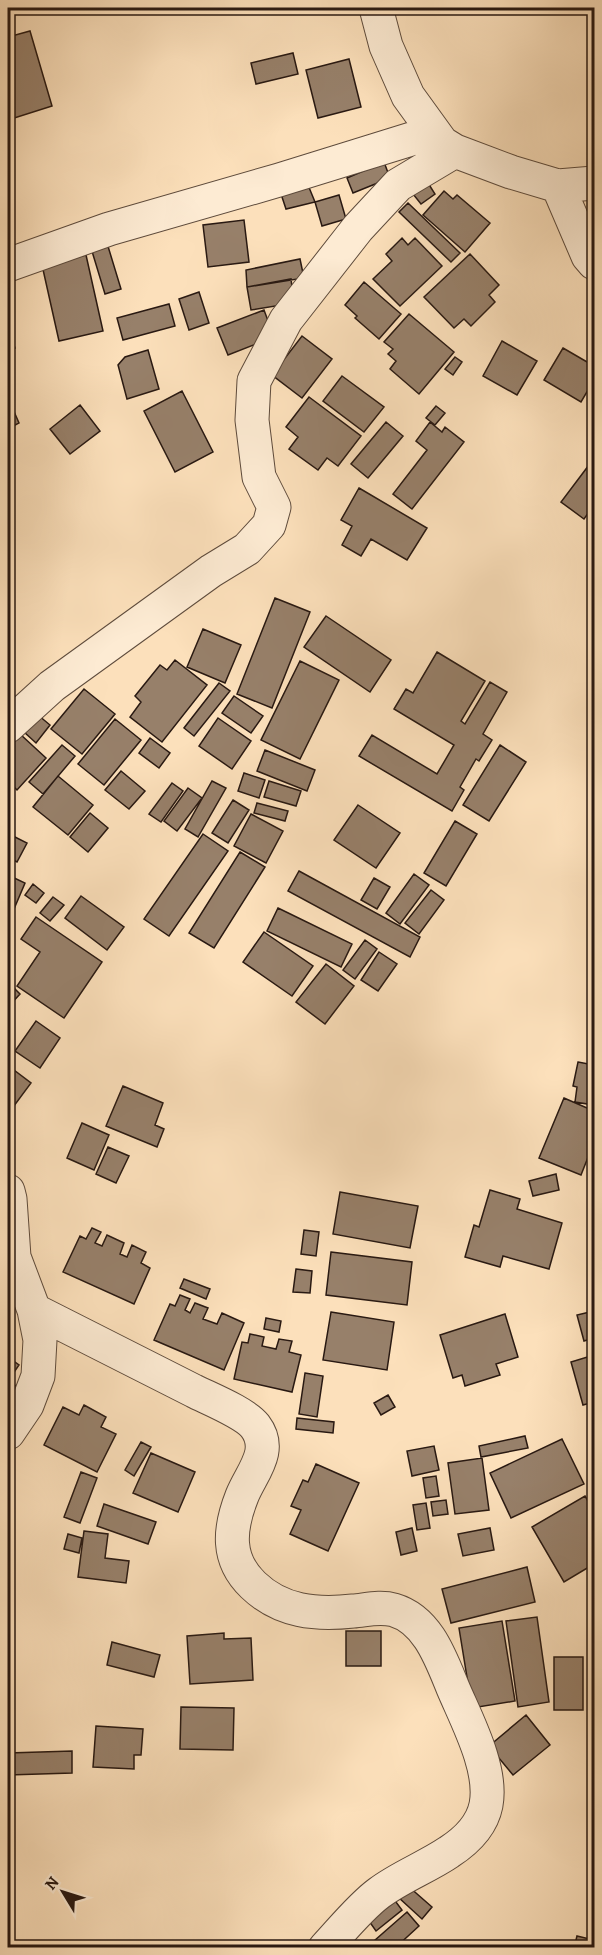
<svg xmlns="http://www.w3.org/2000/svg" width="602" height="1955" viewBox="0 0 602 1955" font-family="Alegreya,serif">
  <style>
    .building { fill: #97806a; stroke: #291912; stroke-width: 1.5 }
    .lines { fill: none; stroke-linecap: round; stroke-linejoin: round }
    .minor-casing { stroke: #5e4b3c; stroke-width: 35 }
    .minor { stroke: #fdebd3; stroke-width: 33 }
  </style>
  <rect width="100%" height="100%" fill="#fce0bb"/>
  <filter id="stains"><feTurbulence type="fractalNoise" baseFrequency=".00333" numOctaves="4"/><feColorMatrix values="0 0 0 0 .2 0 0 0 0 .09 0 0 0 0 .02 0 0 0 .5 -.17"/></filter>
  <radialGradient id="worn" r=".72"><stop offset=".6" stop-color="#630" stop-opacity="0"/><stop offset="1" stop-color="#630" stop-opacity=".3"/></radialGradient>
  <path class="building" d="M30,31L52,106L8,120V37Z
    M293,53L298,74L256,84L251,63Z
    M349,59L361,107L318,118L306,70Z
    M384,162L390,178L353,193L347,178Z
    M428,183L435,194L421,204L413,194Z
    M308,185L315,202L286,209L281,194Z
    M444,191L453,199L457,195L490,223L465,252L423,215Z
    M339,195L346,219L322,226L315,202Z
    M408,203L460,253L451,262L399,212Z
    M244,220L249,262L208,267L203,225Z
    M402,238L408,245L415,238L442,266L400,306L373,279L392,261L386,254Z
    M107,243L121,289L105,294L91,248Z
    M470,254L499,285L489,295L495,302L471,326L464,319L454,328L424,297Z
    M86,255L103,331L59,341L42,265Z
    M300,259L304,278L247,287L246,270Z
    M291,279L294,303L251,310L247,287Z
    M364,282L401,314L379,339L355,318L357,316L345,305Z
    M199,292L209,323L189,330L179,299Z
    M169,304L175,326L123,340L117,318Z
    M264,310L274,337L228,355L217,328Z
    M409,314L454,352L419,394L390,369L396,361L388,354L393,349L384,342Z
    M8,326L15,348L8,351Z
    M302,336L332,359L302,398L272,375Z
    M502,341L537,361L517,395L483,376Z
    M563,348L594,366V380L581,402L544,380Z
    M148,350L159,389L127,399L118,365L125,357Z
    M455,357L462,362L453,375L445,369Z
    M342,376L384,407L364,432L323,401Z
    M182,391L213,452L175,472L144,411Z
    M309,397L361,436L338,466L327,458L318,470L289,449L298,437L286,427Z
    M8,398L19,423L8,429Z
    M80,405L100,431L70,454L50,429Z
    M436,406L445,413L435,425L426,418Z
    M386,422L403,436L368,478L351,464Z
    M430,422L442,432L445,427L464,442L412,509L393,494L427,450L416,441Z
    M592,461L594,463V505L584,519L561,502Z
    M359,488L427,528L407,560L371,539L361,556L342,545L352,526L341,520Z
    M275,598L310,612L272,708L237,694Z
    M326,616L391,660L370,692L304,647Z
    M203,629L241,645L225,683L187,667Z
    M437,652L485,681L461,721L465,724L490,682L507,692L483,734L492,740L479,761L476,759L460,787L464,790L452,811L359,756L372,735L437,774L454,745L394,709L406,689L413,693Z
    M175,660L207,685L162,742L130,717L141,702L135,696L160,665L167,670Z
    M300,661L339,680L300,759L261,740Z
    M219,683L230,691L194,736L184,728Z
    M84,689L115,714L82,754L51,729Z
    M234,696L263,716L251,733L222,713Z
    M38,715L50,725L36,743L24,732Z
    M218,718L251,741L232,769L199,746Z
    M115,719L141,740L104,785L78,764Z
    M20,734L46,758L17,790L8,781V747Z
    M150,738L170,753L159,768L139,753Z
    M62,745L75,756L43,794L29,782Z
    M500,745L526,762L489,821L463,805Z
    M265,750L315,770L307,791L257,771Z
    M121,771L145,791L129,809L105,790Z
    M244,773L265,780L259,798L238,791Z
    M58,776L93,805L68,835L33,807Z
    M212,781L226,788L198,837L185,829Z
    M269,781L301,791L296,806L264,797Z
    M172,783L183,791L161,822L149,814Z
    M188,788L202,798L177,831L164,821Z
    M233,800L249,810L228,843L212,833Z
    M257,803L288,811L285,821L254,813Z
    M358,805L400,833L376,868L334,840Z
    M90,813L108,828L88,852L70,837Z
    M251,814L283,831L266,863L234,846Z
    M455,821L477,834L446,886L424,873Z
    M203,834L228,851L169,936L144,919Z
    M13,836L27,843L17,862L8,857V845Z
    M240,852L265,867L214,948L189,933Z
    M299,871L420,937L410,957L288,891Z
    M414,874L429,885L400,924L386,913Z
    M8,875L25,883L14,909L8,906Z
    M374,878L390,887L377,909L361,900Z
    M33,884L44,893L36,903L25,895Z
    M431,890L444,900L419,934L405,923Z
    M81,896L124,927L107,950L65,918Z
    M53,897L64,905L50,921L40,913Z
    M278,908L352,944L341,967L267,931Z
    M36,917L102,962L64,1018L17,986L40,952L21,939Z
    M264,932L313,966L292,996L243,962Z
    M365,940L377,949L355,979L343,970Z
    M379,952L397,964L378,991L361,980Z
    M326,964L354,986L325,1024L296,1002Z
    M8,982L20,994L8,1007Z
    M36,1021L60,1038L40,1068L15,1051Z
    M578,1062L594,1065V1105L575,1102L577,1087L573,1086Z
    M10,1067L31,1083L8,1114V1070Z
    M123,1086L163,1103L155,1125L164,1129L157,1147L106,1126Z
    M564,1098L594,1111V1142L581,1175L539,1158Z
    M82,1123L109,1135L94,1170L67,1158Z
    M108,1147L129,1156L116,1183L96,1174Z
    M556,1174L559,1190L533,1196L529,1181Z
    M490,1190L520,1199L517,1209L562,1223L549,1269L503,1256L500,1267L465,1257L474,1225L479,1227Z
    M340,1192L418,1206L410,1248L333,1234Z
    M92,1228L101,1232L95,1243L102,1246L107,1235L124,1243L120,1254L127,1257L132,1245L146,1252L141,1263L150,1268L134,1304L63,1272L80,1236L86,1239Z
    M304,1230L319,1232L316,1256L301,1254Z
    M331,1252L412,1262L407,1305L326,1295Z
    M296,1269L312,1271L310,1293L293,1292Z
    M184,1279L210,1289L206,1299L180,1288Z
    M180,1295L190,1299L185,1310L190,1313L195,1303L208,1308L203,1319L217,1324L222,1313L244,1323L224,1370L154,1340L170,1304L175,1306Z
    M594,1311V1338L584,1341L577,1315Z
    M331,1312L394,1322L387,1370L323,1360Z
    M505,1314L518,1357L496,1364L500,1375L465,1386L462,1375L453,1378L440,1335Z
    M266,1318L281,1321L279,1332L264,1329Z
    M250,1334L264,1337L262,1346L276,1349L279,1339L292,1341L289,1352L301,1355L292,1392L234,1379L242,1342L248,1343Z
    M594,1355V1402L583,1405L571,1362Z
    M8,1357L19,1365L8,1381L16,1386L8,1399Z
    M305,1373L323,1376L317,1417L299,1414Z
    M388,1395L395,1407L381,1415L374,1403Z
    M84,1405L106,1417L101,1427L116,1434L97,1472L44,1445L63,1407L79,1415Z
    M297,1418L334,1422L333,1433L296,1429Z
    M525,1436L528,1448L481,1457L479,1446Z
    M562,1439L584,1484L511,1518L490,1473Z
    M141,1442L151,1447L134,1476L125,1470Z
    M434,1446L439,1470L412,1476L407,1451Z
    M151,1453L195,1472L178,1512L133,1493Z
    M482,1458L489,1510L455,1514L448,1463Z
    M316,1464L359,1483L328,1551L290,1534L301,1510L291,1506L303,1480L308,1482Z
    M81,1472L97,1478L80,1523L64,1517Z
    M436,1476L439,1496L426,1498L423,1478Z
    M585,1496L594,1511V1564L564,1582L532,1527Z
    M446,1500L448,1514L433,1516L431,1502Z
    M426,1503L430,1528L417,1530L413,1505Z
    M104,1504L156,1522L148,1544L97,1526Z
    M412,1528L417,1551L401,1555L396,1532Z
    M490,1528L494,1550L463,1556L458,1534Z
    M84,1531L108,1534L105,1558L129,1561L126,1583L78,1577Z
    M68,1534L82,1538L79,1553L64,1549Z
    M527,1567L535,1602L451,1623L442,1589Z
    M537,1617L549,1702L518,1707L506,1621Z
    M502,1621L515,1701L472,1708L459,1628Z
    M346,1631H381V1666H346Z
    M224,1633V1639L251,1638L253,1680L190,1684L187,1636Z
    M112,1642L160,1655L154,1677L107,1665Z
    M554,1657H583V1710H554Z
    M181,1707L234,1708L233,1750L180,1749Z
    M526,1715L550,1745L513,1775L489,1746Z
    M96,1726L143,1729L141,1755H134V1769L93,1767Z
    M72,1751V1773L8,1775V1753Z
    M408,1886L432,1907L422,1919L398,1897Z
    M390,1894L402,1910L376,1931L364,1914Z
    M407,1912L419,1926L395,1948H366Z
    M577,1936L594,1940V1948H574Z"/>
  <g class="lines">
    <defs>
      <path id="minor" d="M376,8L386,46L408,96L442,143L455,151L511,172L558,186L594,183
        M558,186L588,256L594,263
        M8,265L109,229L279,180L434,132
        M8,726L52,686L211,571L247,549L269,525L274,507L259,477L252,420L254,381L286,320L358,228L398,185L455,151
        M8,1191L10,1199L14,1257L12,1278
        M34,1310C88,1337 141,1364 194,1391C210,1399 245,1413 255,1426C274,1451 251,1473 242,1496C229,1529 226,1559 253,1585C281,1612 316,1615 353,1611C366,1610 380,1606 394,1610C428,1620 441,1659 453,1688C467,1721 493,1769 486,1805C482,1825 466,1841 449,1852C427,1867 400,1877 379,1893C360,1907 341,1931 325,1948
        M8,1433L27,1405L38,1376L40,1340L34,1310L14,1257"/>
    </defs>
    <use href="#minor" class="minor-casing"/>
    <use href="#minor" class="minor"/>
  </g>
  <rect width="602" height="1955" fill="none" stroke="#fce0bb" stroke-width="30"/>
  <rect x="9" y="9" width="584" height="1937" fill="none" stroke="#291912" stroke-width="3"/>
  <rect x="15" y="15" width="572" height="1925" fill="none" stroke="#291912" stroke-width="1.5"/>
  <g transform="translate(63 1892) rotate(308)" stroke="#fdebd3" stroke-width="4.5" paint-order="stroke">
  <path d="M0-4.5L10 22L0 15L-10 22Z" fill="#291912"/>
  <text y="-9" font-size="16" font-weight="bold" text-anchor="middle" fill="#291912">N</text>
  </g>
  <rect width="100%" height="100%" filter="url(#stains)"/>
  <rect width="100%" height="100%" fill="url(#worn)"/>
</svg>
